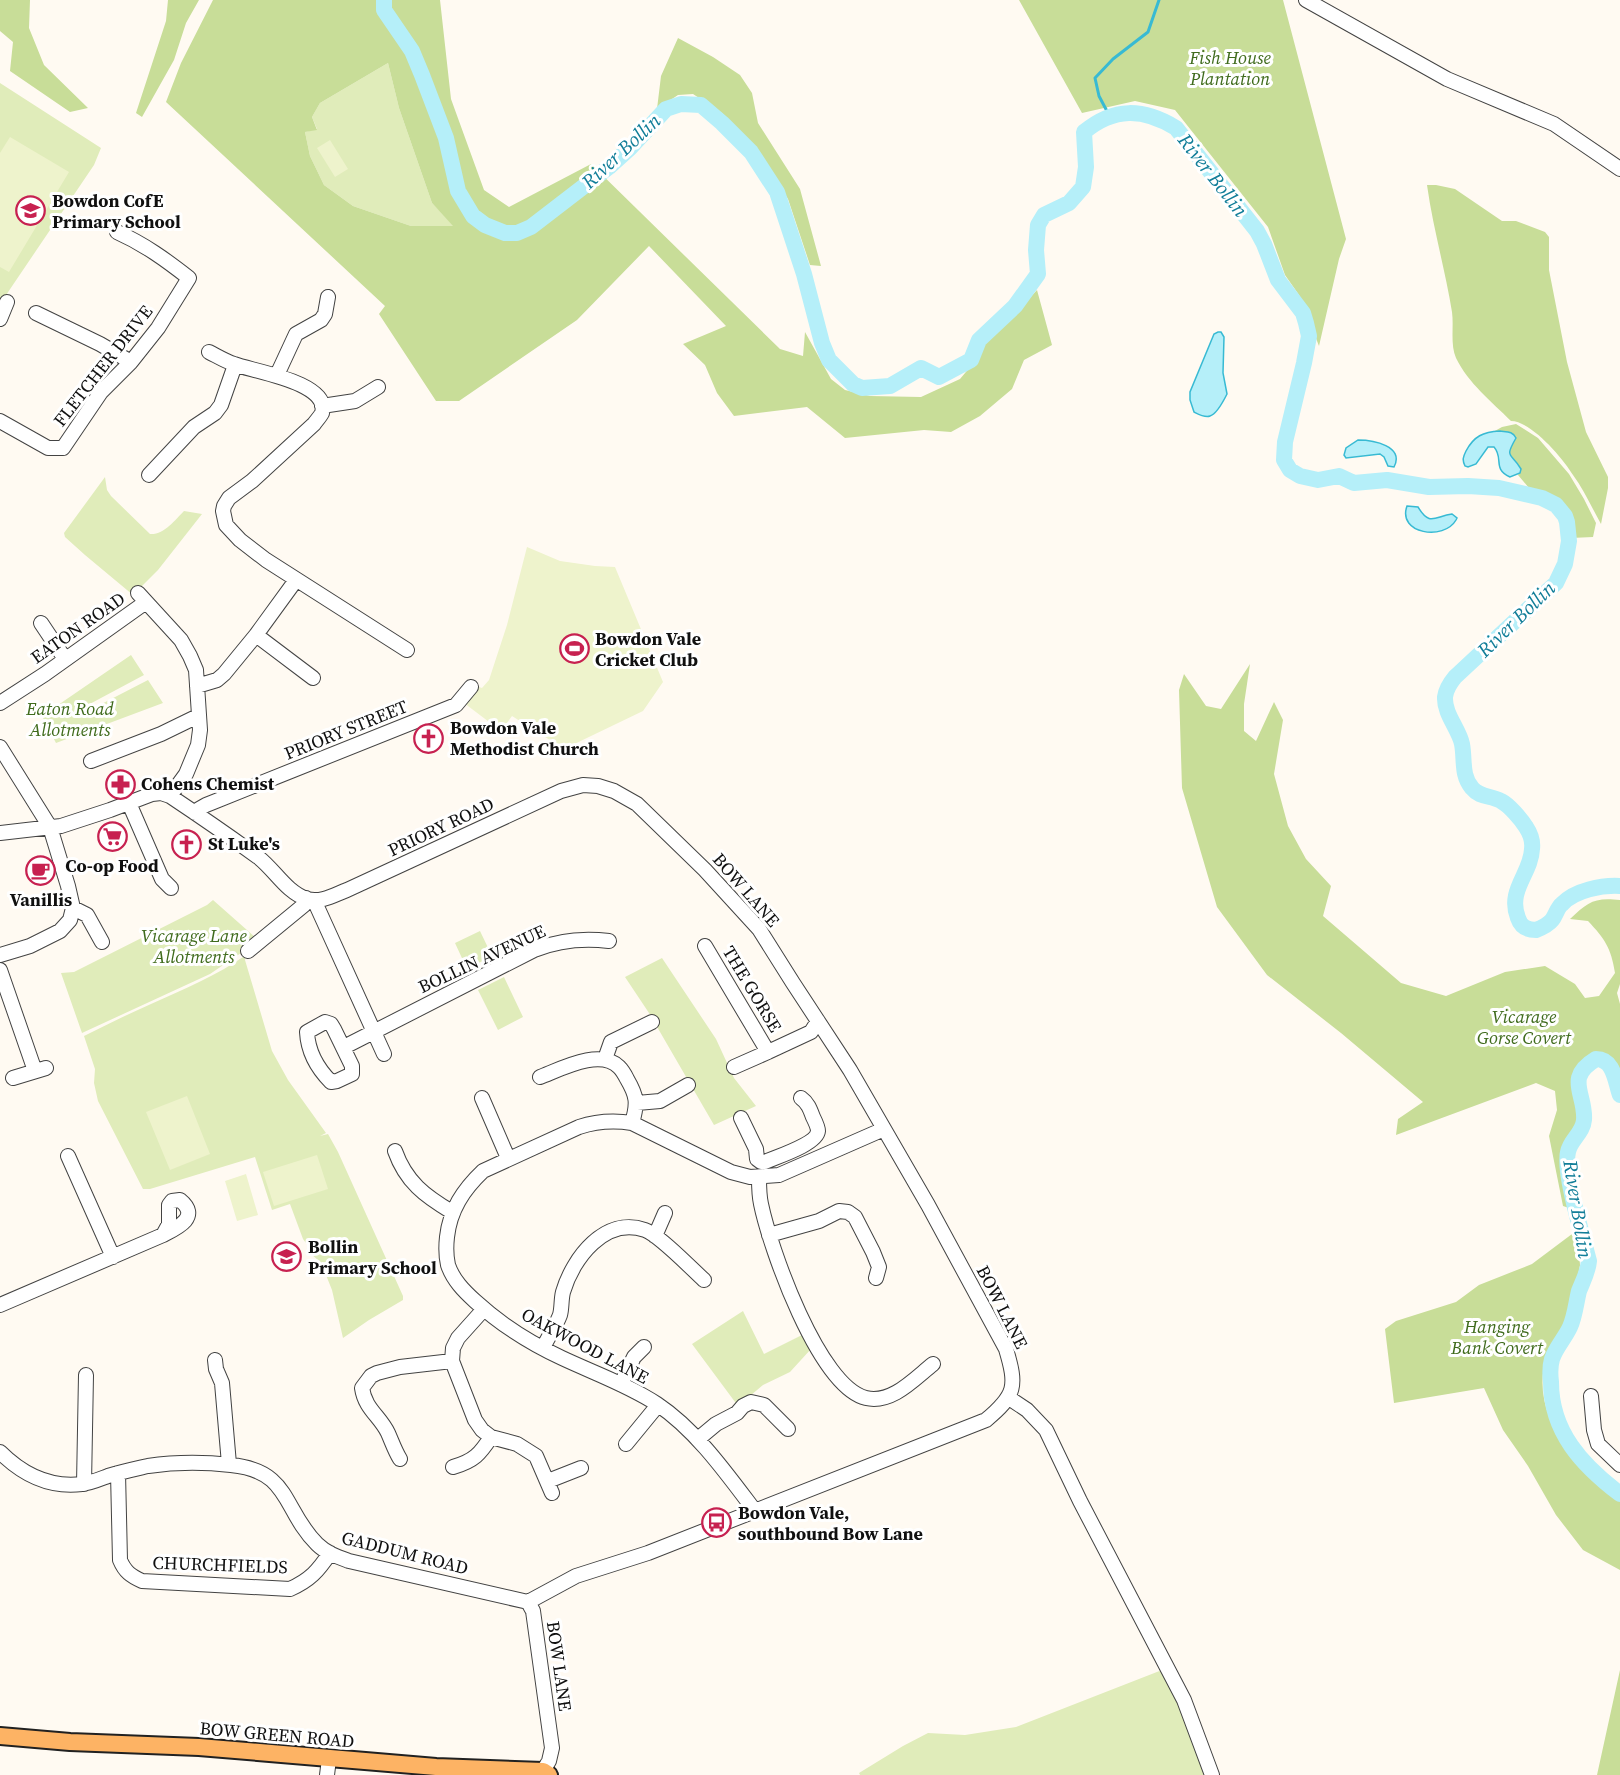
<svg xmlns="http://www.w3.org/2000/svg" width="1620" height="1775" viewBox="0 0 1620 1775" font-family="'Source Serif 4',serif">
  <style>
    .green { fill: #e0ecba }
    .forest { fill: #c8dd98; fill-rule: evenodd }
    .pitch { fill: #eef3cc }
    .water { fill: #b5eff9; stroke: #38bad3; stroke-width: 1.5 }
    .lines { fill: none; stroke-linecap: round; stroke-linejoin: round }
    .stream { stroke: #38bad3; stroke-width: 3 }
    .river { stroke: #b5eff9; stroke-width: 16 }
    .minor-casing { stroke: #434343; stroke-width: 16 }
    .major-casing { stroke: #212121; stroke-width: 20 }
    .minor { stroke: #fff; stroke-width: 14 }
    .major { stroke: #fdb364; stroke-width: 16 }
    .labels { text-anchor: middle; stroke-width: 6; stroke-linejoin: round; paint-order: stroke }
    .park-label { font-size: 18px; font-style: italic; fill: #3f6b1c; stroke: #fff }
    .poi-label { font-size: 18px; font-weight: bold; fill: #101010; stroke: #fff; text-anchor: start }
    .street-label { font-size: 18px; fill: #101010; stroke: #fff }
    .water-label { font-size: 20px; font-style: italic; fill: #127e99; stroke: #fff }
  </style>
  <rect width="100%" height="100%" fill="#fffaf2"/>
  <path class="green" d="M388,63L399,108L432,203L454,226H411L353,206L324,185L310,156L305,132L317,129L312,117L320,103Z
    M0,83L101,148L94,165L0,304Z
    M105,477L107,490L111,496L150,534C164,535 175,520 184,511L202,514L158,570L133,595L85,555L65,537L64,533Z
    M131,655L144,675L86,706L88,711L148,680L163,703L56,743L42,716Z
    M213,900L257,939L241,953L210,974L82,1033L61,973L74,972L207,905Z
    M480,931L492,956L467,969L455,943Z
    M246,955L245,960L272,1051L288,1080L326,1133L320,1136L328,1134L338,1152L403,1296V1300L369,1320L343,1338L332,1290L324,1270L318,1260L311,1254L309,1247L303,1239L290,1204L272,1210L255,1157L150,1189H143L98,1101L94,1083L95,1069L84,1036C106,1025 128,1014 151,1004C184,989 216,976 246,955Z
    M662,958L716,1039L734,1078L756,1106L714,1125L649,1013L625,977Z
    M504,977L523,1017L498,1030L478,990Z
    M743,1311L764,1354L804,1334L811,1349L790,1372L763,1385L738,1406L692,1344Z
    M1162,1670L1180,1705L1204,1775H860L859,1773L903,1746L928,1733L965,1735L1016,1727Z"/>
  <path class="forest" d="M0,0H30L29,28L44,65L88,108L70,112L10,71L13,42L0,31Z
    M168,0H199L186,23L174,60L142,117L136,113L166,21Z
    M213,0H440L451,99L484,190L509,207L591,164L780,349L803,356L805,332L831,379L845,390L870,396L921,397L960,379L976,360L982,341L1003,327L1037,290L1052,345L1024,360L1012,389L980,416L951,432L924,430L845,438L807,407L734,416L717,393L705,365L683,344L726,326L649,246L577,320L459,401H436L379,314L385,306L166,102L181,63ZM388,63L399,108L432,203L453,226H411L353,206L324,185L310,156L305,132L317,130L312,117L320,103Z
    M1019,0H1283L1346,239L1339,259L1319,346L1299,295L1285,275L1268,227L1175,110L1135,101L1082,113Z
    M678,38L713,57L740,75L752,93L758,123L800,189L821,266L810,265L788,199L754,148L722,113L693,94L678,95L657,109L661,76Z
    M1427,185H1436L1455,189L1502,221H1516L1545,232L1549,237V270L1567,362L1586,432L1608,477V488L1601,524C1592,508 1584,490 1573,475C1563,458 1531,421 1511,421C1492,402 1468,383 1456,358C1450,344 1454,327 1452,312C1445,269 1433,228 1427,185Z
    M1516,424L1538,438L1569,474L1584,499L1596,523L1593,537L1571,538L1569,514L1556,500L1529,488L1518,475L1521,469C1516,459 1505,456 1512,444L1500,431L1493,432L1502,427Z
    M1250,664L1244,704V731L1256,741L1274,702L1283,720L1274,774L1288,826L1306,859L1331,886L1323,916L1401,983L1446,996L1505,972L1545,966L1575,984L1585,998L1599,996L1615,973C1611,948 1605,939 1588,921L1570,919C1588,902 1594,897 1620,900V984L1617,993L1620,1004V1085L1600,1054L1587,1057L1574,1075L1576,1102L1581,1116L1568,1138L1563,1155L1572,1209L1563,1206L1549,1136L1557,1110L1555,1091L1536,1083L1396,1135L1398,1119L1423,1102L1341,1033L1267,975L1217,907L1182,788L1179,690L1184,674L1206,706L1221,709Z
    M1572,1234C1575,1244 1580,1256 1580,1265C1579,1273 1568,1316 1565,1323C1559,1334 1550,1344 1547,1355C1527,1415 1577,1467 1620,1500V1570L1583,1550L1556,1515L1528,1466L1503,1430L1484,1388L1394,1403L1385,1329L1396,1321L1456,1302L1479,1285L1532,1264Z
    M1620,1670V1775H1597Z"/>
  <path class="pitch" d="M10,137L69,172L9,272L0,267V153Z
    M330,140L348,169L335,177L317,148Z
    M527,547L560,561L595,566L615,567L663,682L643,711L564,749L512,716L501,731L464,703L479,687L482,688L489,680L507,625Z
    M187,1096L210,1154L170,1170L146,1112Z
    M317,1155L328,1189L274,1206L263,1172Z
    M246,1174L258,1215L237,1221L225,1181Z"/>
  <path class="water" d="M1218,332H1221L1224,337L1223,373L1227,394C1224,400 1217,414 1210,416C1205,418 1198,414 1194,412L1190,400V392L1214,334Z
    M1500,431C1506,432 1513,431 1516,438C1504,459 1511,452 1521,469L1520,473L1510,477C1492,469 1504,458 1494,447H1488L1476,464L1468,467L1465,466C1462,460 1463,457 1466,451C1474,436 1483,432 1500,431Z
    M1358,440C1373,440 1405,446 1394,467L1388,466L1384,457L1380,454L1346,458L1344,455L1346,448Z
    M1407,506L1418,507C1430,527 1435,516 1452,514L1457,518L1456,520C1444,541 1397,534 1407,506Z"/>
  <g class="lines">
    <path class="stream" d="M1109,115L1099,96L1095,78L1113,59L1148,32L1159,0"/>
    <path class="river" d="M384,0V10L412,51L422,75L446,138L458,191L473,216L485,225L505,233H517L531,227L609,167L630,148L666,109L681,104L701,105L722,123L751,152L777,192L804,274L822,343L829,360L853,384L862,388L890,386L921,368L939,377L971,360L979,340L1015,306L1038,274L1036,250L1038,225L1044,215L1069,203L1083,187L1086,167L1084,132C1114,107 1143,108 1176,128L1257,231L1264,244L1278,280L1303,313L1306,323L1309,336L1304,363L1285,442L1284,460L1290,470L1300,476L1318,480L1339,476L1354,483L1387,480L1429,487L1468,486L1499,488L1542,498L1556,505L1565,516L1567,522L1569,541L1565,564L1556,583L1455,677C1450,683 1446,689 1445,697C1444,714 1459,729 1462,744C1465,760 1461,775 1472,788C1480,798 1491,795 1501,801C1509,805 1521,819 1526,827C1530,833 1533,841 1532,849C1531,874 1507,890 1518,918C1521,927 1527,930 1536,930C1541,928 1548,925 1552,920C1556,915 1557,908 1562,904C1575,890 1602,885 1620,886
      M1620,1095C1615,1081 1614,1059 1596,1059C1564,1078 1586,1094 1584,1120C1583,1133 1570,1140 1568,1152C1563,1172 1583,1237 1589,1261C1588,1272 1583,1281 1579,1291C1576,1303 1575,1316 1570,1327C1565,1338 1556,1347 1552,1359C1550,1366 1550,1374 1551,1382C1551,1432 1582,1465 1620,1494"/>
    <defs>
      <path id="minor" d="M1306,0L1447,79L1554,124L1620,169
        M36,313L100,344L131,362
        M0,319L7,302
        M209,352C217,356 225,361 234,364C251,371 331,382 322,413C320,417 316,421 314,424L252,481L229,498L224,506L223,511L226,525L240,540L266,560L407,650
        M277,375L296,334L321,320L325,314L328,297
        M322,406L355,401L378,387
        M0,421L48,448H63L101,392L131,362L158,328L189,278C166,260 144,244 117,232
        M149,475L194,427L215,413L221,405L235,365
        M138,593L181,640L190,656L196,670L200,730L198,745L186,774L170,796
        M41,623L65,659
        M256,635L313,678
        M197,686L217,680L224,674L256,635L296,580
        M0,703L45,674L146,602
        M0,747L50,827L68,886L73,908L70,920L60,931L30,946L0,955
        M91,761L161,734L198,716
        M129,803L162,879L171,888
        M195,813L199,809L206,805L456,705L471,687
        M0,833L61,826L110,810L152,794L161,793L170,796C200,816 229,836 258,857C275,870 286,892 307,899C321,903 334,895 347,890L561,791L583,785L598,786L614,791L637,804L705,870L759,929L793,983L850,1070L928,1205L1006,1349C1017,1386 1016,1395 986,1420L648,1553L576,1576L528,1602
        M314,900L384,1054
        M73,908L87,915L102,942
        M705,946L768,1052L811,1032L818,1021
        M248,951L304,905L306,898
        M0,970L35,1071
        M325,1022L331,1024L334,1029L352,1066V1074L337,1081L331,1082C317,1068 308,1052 307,1032Z
        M344,1047L534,950C559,940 584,938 609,941
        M605,1059L611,1042L652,1022
        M734,1067L768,1052
        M540,1077C561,1069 600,1048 619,1067C622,1070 625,1075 627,1079C637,1096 638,1103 632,1123
        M13,1078L46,1068
        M482,1098L508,1158
        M637,1103L660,1101L688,1085
        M741,1118L756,1149L757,1159L761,1162H765C776,1157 817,1144 818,1131C818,1127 815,1121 813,1117C810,1109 808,1103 801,1098
        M395,1151C406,1182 425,1196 452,1212
        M68,1156L113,1257
        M759,1177C759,1186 759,1195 761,1204C770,1248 819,1387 866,1398C892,1404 914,1379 933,1364
        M769,1235L819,1221L839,1211L848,1212L855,1217L873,1252L879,1267L876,1278
        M655,1236L665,1213
        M0,1305L163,1235C177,1228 201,1217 180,1200L172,1201L169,1205V1224L163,1235
        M484,1309L458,1338L453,1348L452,1361L475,1420L482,1430L491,1437L517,1444L536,1456L552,1493
        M543,1348C548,1337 556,1326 560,1315C562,1308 561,1300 563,1292C573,1258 605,1216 645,1230C659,1235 692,1269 704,1280
        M215,1360L216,1369L222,1383L229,1464
        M621,1384L634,1357L644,1347
        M1591,1396L1594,1430L1598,1444L1620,1465
        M1009,1398L1027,1410L1046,1430L1080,1501L1184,1700L1212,1775
        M698,1439L716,1424L737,1413L743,1406L751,1402L764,1405L788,1429
        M626,1444L658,1405
        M0,1452C22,1474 50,1488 82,1484C91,1483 100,1479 108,1476C121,1472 135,1469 148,1466C175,1462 204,1462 231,1465C291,1471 282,1509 317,1544C326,1553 338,1557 349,1561L528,1602
        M400,1459C395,1451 392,1442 388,1433C380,1416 365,1409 362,1388L371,1376L377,1373L400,1367L452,1361
        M453,1467C474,1461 480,1454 491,1437
        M118,1473L120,1560C125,1572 131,1576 142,1581L290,1589C310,1580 318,1571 330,1553
        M548,1481L581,1468
        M84,1484L86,1375
        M755,1511C727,1474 696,1430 657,1404C628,1385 594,1373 562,1358C532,1344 500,1324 475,1301C464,1291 453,1280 448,1265C446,1256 446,1246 447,1237C450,1210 463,1190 483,1171L579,1127C597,1121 613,1120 632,1123L731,1172L750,1177L779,1175L884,1129
        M528,1602L533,1611L552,1748L549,1761L543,1771
        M327,1775L329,1759"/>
      <path id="major" d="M0,1736L70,1742L199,1747L436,1767L543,1771L549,1775"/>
    </defs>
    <use href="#minor" class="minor-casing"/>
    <use href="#major" class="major-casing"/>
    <use href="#minor" class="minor"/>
    <use href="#major" class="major"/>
  </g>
  <defs>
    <symbol id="school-ring" viewBox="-11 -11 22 22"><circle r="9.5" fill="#fff" stroke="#c72150" stroke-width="1.5"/><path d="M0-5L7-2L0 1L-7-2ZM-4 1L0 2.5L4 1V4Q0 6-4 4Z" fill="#c72150"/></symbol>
    <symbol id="stadium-ring" viewBox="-11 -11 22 22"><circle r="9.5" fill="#fff" stroke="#c72150" stroke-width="1.5"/><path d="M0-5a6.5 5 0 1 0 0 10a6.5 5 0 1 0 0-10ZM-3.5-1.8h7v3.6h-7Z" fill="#c72150"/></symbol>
    <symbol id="church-ring" viewBox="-11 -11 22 22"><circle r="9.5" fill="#fff" stroke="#c72150" stroke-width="1.5"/><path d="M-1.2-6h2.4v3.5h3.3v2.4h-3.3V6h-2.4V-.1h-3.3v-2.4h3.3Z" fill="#c72150"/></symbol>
    <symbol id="pharmacy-ring" viewBox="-11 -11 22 22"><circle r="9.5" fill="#fff" stroke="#c72150" stroke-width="1.5"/><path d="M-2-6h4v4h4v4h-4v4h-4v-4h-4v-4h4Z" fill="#c72150"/></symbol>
    <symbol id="supermarket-ring" viewBox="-11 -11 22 22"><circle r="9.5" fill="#fff" stroke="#c72150" stroke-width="1.5"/><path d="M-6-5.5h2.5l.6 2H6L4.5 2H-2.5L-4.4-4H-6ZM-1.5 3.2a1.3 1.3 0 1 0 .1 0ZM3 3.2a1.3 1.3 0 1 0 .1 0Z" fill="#c72150"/></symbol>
    <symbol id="cafe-ring" viewBox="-11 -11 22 22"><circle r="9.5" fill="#fff" stroke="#c72150" stroke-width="1.5"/><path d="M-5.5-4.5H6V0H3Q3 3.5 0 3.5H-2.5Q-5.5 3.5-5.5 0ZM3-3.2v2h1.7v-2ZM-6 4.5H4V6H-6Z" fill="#c72150"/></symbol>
    <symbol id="bus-ring" viewBox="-11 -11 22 22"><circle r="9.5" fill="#fff" stroke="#c72150" stroke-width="1.5"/><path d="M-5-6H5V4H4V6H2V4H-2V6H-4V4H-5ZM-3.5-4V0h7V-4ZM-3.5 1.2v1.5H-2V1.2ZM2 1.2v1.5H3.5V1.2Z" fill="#c72150"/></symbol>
  </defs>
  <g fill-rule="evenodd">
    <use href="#school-ring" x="14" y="194" width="33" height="33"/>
    <use href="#stadium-ring" x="558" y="632" width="33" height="33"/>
    <use href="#church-ring" x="412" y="722" width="33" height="33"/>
    <use href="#pharmacy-ring" x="104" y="768" width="33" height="33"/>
    <use href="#supermarket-ring" x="96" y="820" width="33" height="33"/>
    <use href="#church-ring" x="170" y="828" width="33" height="33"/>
    <use href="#cafe-ring" x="24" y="854" width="33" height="33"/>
    <use href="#school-ring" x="270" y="1240" width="33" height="33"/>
    <use href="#bus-ring" x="700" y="1506" width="33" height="33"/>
  </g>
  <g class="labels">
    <g class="park-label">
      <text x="1230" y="64">Fish House<tspan x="1230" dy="21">Plantation</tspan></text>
      <text x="70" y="715">Eaton Road<tspan x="70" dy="21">Allotments</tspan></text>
      <text x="194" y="942">Vicarage Lane<tspan x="194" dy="21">Allotments</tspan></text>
      <text x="1524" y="1023">Vicarage<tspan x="1524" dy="21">Gorse Covert</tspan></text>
      <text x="1497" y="1333">Hanging<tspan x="1497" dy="21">Bank Covert</tspan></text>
    </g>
    <g class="poi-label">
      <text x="52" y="207">Bowdon CofE<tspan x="52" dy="21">Primary School</tspan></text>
      <text x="595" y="645">Bowdon Vale<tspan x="595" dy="21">Cricket Club</tspan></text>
      <text x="450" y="734">Bowdon Vale<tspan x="450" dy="21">Methodist Church</tspan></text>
      <text x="141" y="790">Cohens Chemist</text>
      <text x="208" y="850">St Luke's</text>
      <text x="112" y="872" text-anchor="middle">Co-op Food</text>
      <text x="41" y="906" text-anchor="middle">Vanillis</text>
      <text x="308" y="1253">Bollin<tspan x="308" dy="21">Primary School</tspan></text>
      <text x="738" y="1519">Bowdon Vale,<tspan x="738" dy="21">southbound Bow Lane</tspan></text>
    </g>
    <g class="street-label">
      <text transform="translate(103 366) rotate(-52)" y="6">FLETCHER DRIVE</text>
      <text transform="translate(78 628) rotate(-35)" y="6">EATON ROAD</text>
      <text transform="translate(346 730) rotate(-22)" y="6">PRIORY STREET</text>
      <text transform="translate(441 827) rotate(-25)" y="6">PRIORY ROAD</text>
      <text transform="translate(746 890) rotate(49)" y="6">BOW LANE</text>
      <text transform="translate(482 959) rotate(-25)" y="6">BOLLIN AVENUE</text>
      <text transform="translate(752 989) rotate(59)" y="6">THE GORSE</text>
      <text transform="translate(1002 1307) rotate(63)" y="6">BOW LANE</text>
      <text transform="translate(585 1346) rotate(28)" y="6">OAKWOOD LANE</text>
      <text transform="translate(405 1553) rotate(14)" y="6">GADDUM ROAD</text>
      <text transform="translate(220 1565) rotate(2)" y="6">CHURCHFIELDS</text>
      <text transform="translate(559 1666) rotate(82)" y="6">BOW LANE</text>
      <text transform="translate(277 1735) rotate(5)" y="6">BOW GREEN ROAD</text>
    </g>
    <g class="water-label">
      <text transform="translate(621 151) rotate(-43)" y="7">River Bollin</text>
      <text transform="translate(1213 175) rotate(52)" y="7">River Bollin</text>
      <text transform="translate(1516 619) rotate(-44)" y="7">River Bollin</text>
      <text transform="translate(1578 1209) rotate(81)" y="7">River Bollin</text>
    </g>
  </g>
</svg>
